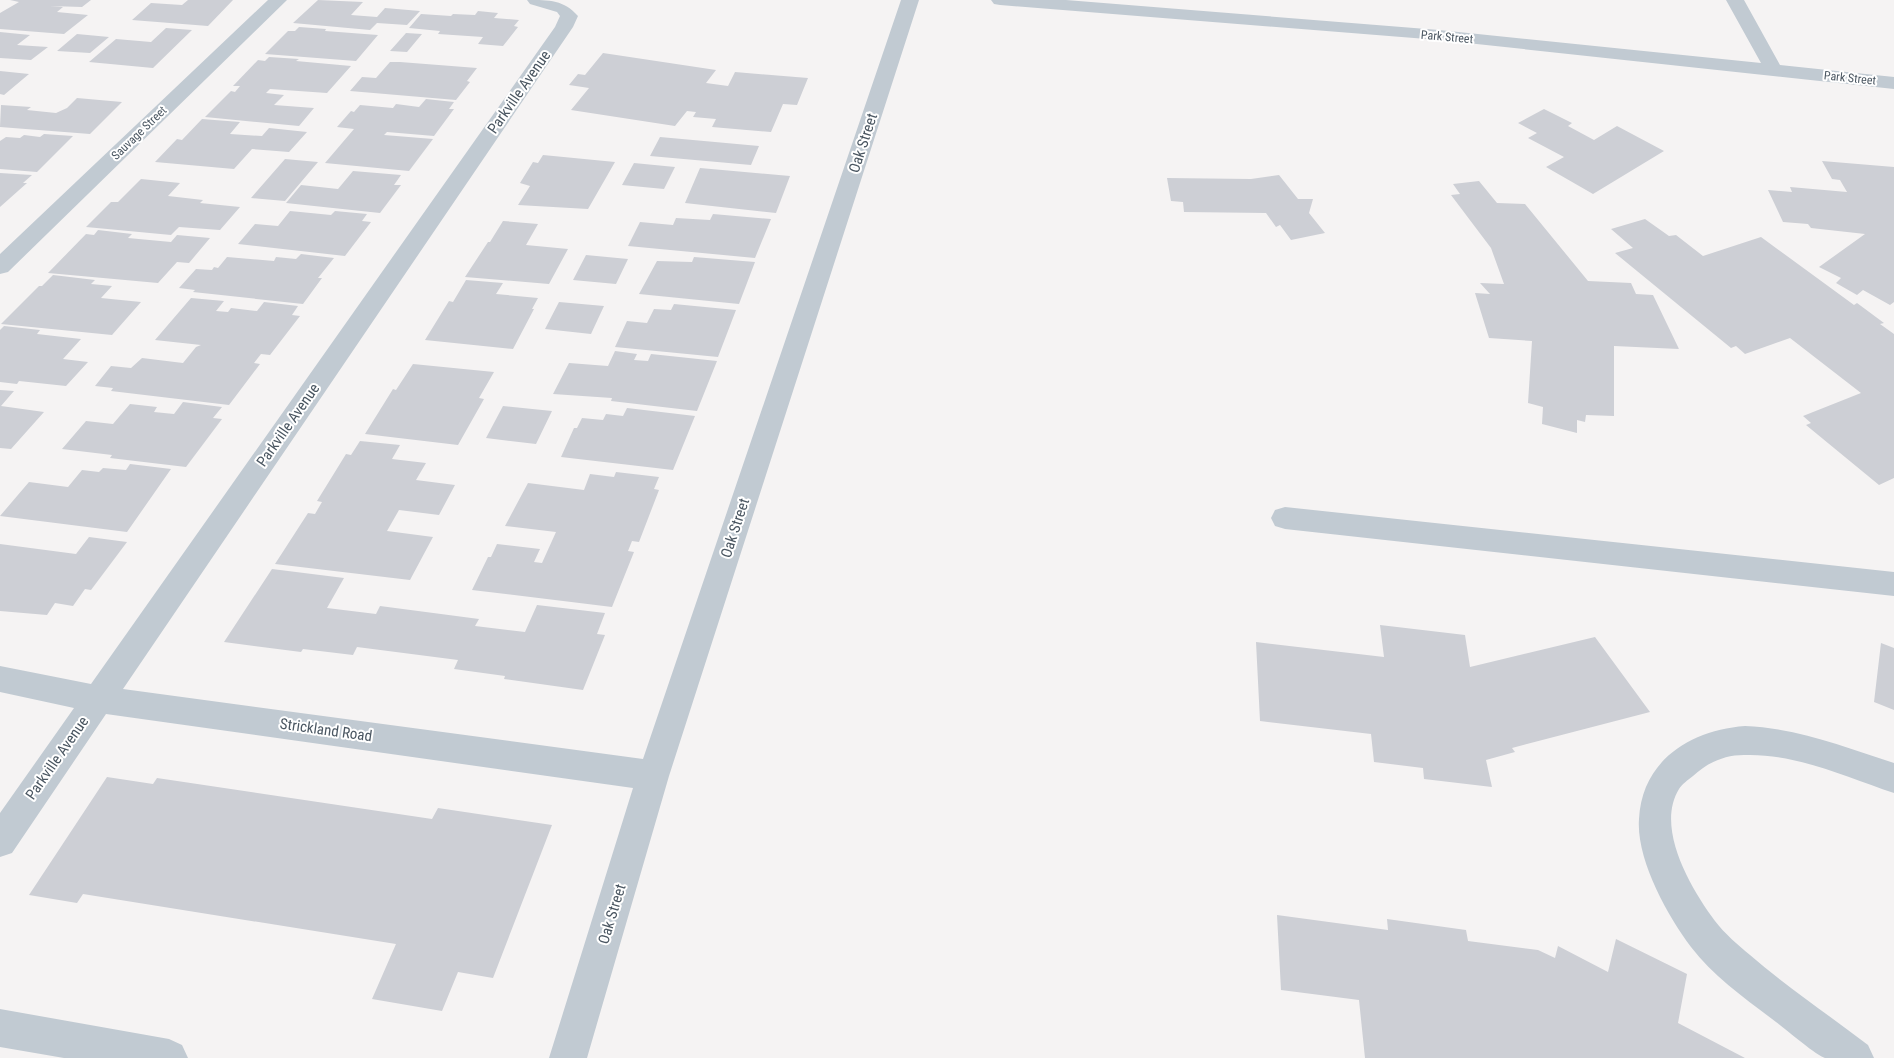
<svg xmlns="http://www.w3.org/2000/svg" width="1894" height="1058" viewBox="0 0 1894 1058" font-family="'Roboto Condensed',sans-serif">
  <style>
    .building { fill: #cdcfd5 }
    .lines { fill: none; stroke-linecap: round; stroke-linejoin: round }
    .minor { fill: #c1cad2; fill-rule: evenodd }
    .labels { text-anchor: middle; stroke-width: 4; stroke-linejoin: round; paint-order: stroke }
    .far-street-label { font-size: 12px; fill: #4a5661; stroke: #fff }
    .street-label { font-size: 15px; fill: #4a5661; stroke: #fff }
  </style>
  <rect width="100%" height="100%" fill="#f5f3f3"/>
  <path class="building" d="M10,0H91L82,7L50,6L63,7L57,12L88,15L64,34L0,29V13L19,2Z
    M188,0H233L208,26L132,20L151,3L182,5Z
    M318,0L363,2L351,15L377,17L385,8L420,11L407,25L377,23L370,30L293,23Z
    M478,11L498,13L494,18L519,20L514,26L518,27L503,46L478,44L483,37L438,34L440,31L409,28L421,14L451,16L453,14L475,15Z
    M299,27L326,29L325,31L378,35L356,61L265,54L288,31H295Z
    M166,28L192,30L153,68L89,62L116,39L151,42Z
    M0,32L30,35L17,45L48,47L31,60L0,58Z
    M406,33L422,34L407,52L390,51Z
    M77,34L109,37L90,53L57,51Z
    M603,53L716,70L706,83L728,86L735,72L808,78L797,105L783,104L771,132L712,127L716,119L693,117L696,112L687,111L675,126L571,110L589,88L569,85L578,74L585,75Z
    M269,57L299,59L296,61L351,66L327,93L270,89L266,93L284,95L274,105L314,108L299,126L205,117L231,91L235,92L240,86H233L258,60L265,61Z
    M390,62H400L477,68L467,81L470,82L456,100L350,91L362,77L376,78Z
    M0,71L29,74L4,95L0,94Z
    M77,98L122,102L90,134L0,127L1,105L31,107L27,110L56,113L67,108Z
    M426,99L454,102L449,109H454L434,136L387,132L384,135L433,139L409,171L325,163L354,129L337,127L351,111L354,112L360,105L393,108L396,104L419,107Z
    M1544,109L1572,123L1568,126L1594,140L1617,126L1664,151L1593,194L1546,167L1564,157L1528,138L1537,133L1518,123Z
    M202,119L240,122L230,134L262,136L269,128L307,132L289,152L252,149L234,169L155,162L177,139L182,140Z
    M44,134L73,136L37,172L0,169V141L6,137L20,138L24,135L40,137Z
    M660,137L759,146L751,165L650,156Z
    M543,155L615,162L588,209L518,205L530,186L520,183L533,162L538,163Z
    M285,159L318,162L285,201L251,198Z
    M1822,161L1894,167V302L1890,305L1863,290L1857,295L1836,283L1841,278L1819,267L1865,234L1811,228L1808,224L1783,222L1768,190L1792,192L1790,187L1847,192L1840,180L1832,179Z
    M634,163L675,167L664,189L622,185Z
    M700,168L790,176L776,213L685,203Z
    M353,171L401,175L394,185H401L380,213L286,203L301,185L338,189Z
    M0,173L32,175L23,183H27L0,207Z
    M1279,175L1298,199H1313L1309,213L1325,233L1291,240L1280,225L1276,227L1266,213L1184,212L1183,202L1171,201L1167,178L1251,179Z
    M141,179L180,183L168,196L203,200L200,203L240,207L220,230L179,227L171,235L86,227L111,202H118Z
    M1479,181L1497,203L1525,204L1588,281L1631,283L1636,294L1653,295L1679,349L1614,346V416L1586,415L1585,422L1577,420V433L1542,424L1543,407L1528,403L1532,341L1489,338L1475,293L1490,294L1480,283L1504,284L1491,248L1451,195L1460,194L1453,184Z
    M290,211L331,215L335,211L367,214L362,221L371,222L345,256L238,244L255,224L278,226Z
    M713,214L771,219L755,258L628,246L640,222L673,225L676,218L710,220Z
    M1645,219L1669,236L1676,235L1703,256L1761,237L1854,305L1857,303L1884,323L1880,324L1894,334V478L1879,485L1806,425L1811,423L1803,416L1861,393L1790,338L1745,354L1736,346L1731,348L1615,253L1633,248L1611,229Z
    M503,221L538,224L526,245L568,249L549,284L465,277L488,242H490Z
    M98,230L132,234L128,238L171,242L177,235L210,238L189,263L177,262L158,283L48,273L86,234L94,235Z
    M301,254L334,258L318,278H322L303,304L193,292L195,290L179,288L196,269L212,270L214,267L218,268L227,257L274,261L276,257L296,259Z
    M586,255L628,259L616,284L573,280Z
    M694,257L755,262L739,304L639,294L657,261L692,262Z
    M53,275L95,280L91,284L112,286L101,298L141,302L112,335L1,324L39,286H42Z
    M466,280L503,283L496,294L538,298L532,309H534L513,349L425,340L449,301L453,302Z
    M191,298L224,301L216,311L228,312L231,308L257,311L264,302L298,306L292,315L300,316L270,355L261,354L254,363L260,364L229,405L111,391L113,388L95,386L111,366L131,368L142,358L183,363L196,347L201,345L155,340Z
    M559,302L604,306L591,334L545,329Z
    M674,304L736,310L718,357L615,347L627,321L647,323L654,309L671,310Z
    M4,326L40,330L37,334L81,339L63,359L88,362L66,386L19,381L17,384L0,382V330Z
    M615,351L637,354L634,360L648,361L651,354L717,361L697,411L611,401L612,398L553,394L569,363L608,366Z
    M413,364L494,372L479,398L484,399L458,445L365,434L393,389L396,390Z
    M0,390L14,391L1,406L44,412L11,449L0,448Z
    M183,402L222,407L213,418L222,419L186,467L110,458L112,455L62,449L86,421L113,424L130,404L157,407L154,412L174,414Z
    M503,406L552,411L536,444L486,438Z
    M627,408L695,416L673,470L561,457L574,428H577L582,418L603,420L606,414L623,416Z
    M360,441L400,445L392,459L426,463L416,480L455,485L439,515L399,510L387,531L433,537L410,580L275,564L308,513L315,514L322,502L317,501L346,454L351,455Z
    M130,464L171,469L127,532L0,516L29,482L68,487L82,470L99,472L103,468L126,470Z
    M616,472L659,477L654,489L659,490L639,542L632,541L628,551L634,552L612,607L472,590L488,557H491L497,544L540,549L534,562L542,563L556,532L505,526L528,483L584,490L590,474L614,477Z
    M89,537L127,542L91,590L85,589L73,606L55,603L47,615L0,611V544L76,554Z
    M272,569L344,578L327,608L376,614L380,606L479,619L475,626L525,632L537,605L605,613L597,634L605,635L583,690L504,679L505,676L454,669L458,660L357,647L353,655L303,649L301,652L224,642Z
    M1380,625L1465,635L1470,667L1595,637L1650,712L1512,748L1515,752L1486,760L1492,787L1424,779L1423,768L1374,762L1371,734L1260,721L1256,642L1384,657Z
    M1881,643L1894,648V710L1874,702Z
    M107,777L153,784L157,778L432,819L438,808L552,825L493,978L458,972L442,1011L372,999L396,944L83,894L77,903L29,895Z
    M1277,915L1388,930L1387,919L1466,930L1468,941L1538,950L1555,958L1558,946L1608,972L1616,939L1687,974L1678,1023L1745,1058H1365L1359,1000L1281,990Z"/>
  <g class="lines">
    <path class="minor" d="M268,0H287L8,272L0,274V254Z
      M527,0C550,0 564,0 578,16L573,27L123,689L643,759L901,0H919L669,776L587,1058H549L633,788L106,714L12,853L0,857V813L74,708L0,692V666L91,684L555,27L560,16L557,12L530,4Z
      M991,0H1066L1439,30L1761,63L1726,0H1744L1780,65L1894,77V89L1439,40L1000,5L994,4Z
      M1285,507L1894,572V596L1285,529L1275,526L1271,518L1275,510Z
      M1745,726C1797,728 1845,747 1894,763V793C1846,777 1795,753 1744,755C1724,755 1707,763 1693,776C1688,780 1682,784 1679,789C1655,828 1691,889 1715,921C1725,934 1738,945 1750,955C1788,988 1829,1015 1868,1045L1874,1058C1862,1058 1834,1058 1825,1058C1817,1056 1784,1028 1776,1022C1747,1000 1713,976 1691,947C1667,915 1636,859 1639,819C1642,760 1691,730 1745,726Z
      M0,1009L169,1039L182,1045L188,1058H64L0,1047Z"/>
  </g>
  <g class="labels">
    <g class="far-street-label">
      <text transform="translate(1447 37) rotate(5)" y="4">Park Street</text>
      <text transform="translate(1850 78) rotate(6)" y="4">Park Street</text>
      <text transform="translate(139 133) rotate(-44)" y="4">Sauvage Street</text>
    </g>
    <g class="street-label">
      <text transform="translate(519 92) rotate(-55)" y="5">Parkville Avenue</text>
      <text transform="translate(863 143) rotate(-72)" y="5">Oak Street</text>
      <text transform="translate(288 425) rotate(-55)" y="5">Parkville Avenue</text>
      <text transform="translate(735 528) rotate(-72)" y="5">Oak Street</text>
      <text transform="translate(326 730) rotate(8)" y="5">Strickland Road</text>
      <text transform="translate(57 758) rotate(-55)" y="5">Parkville Avenue</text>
      <text transform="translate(612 914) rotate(-73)" y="5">Oak Street</text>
    </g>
  </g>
</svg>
